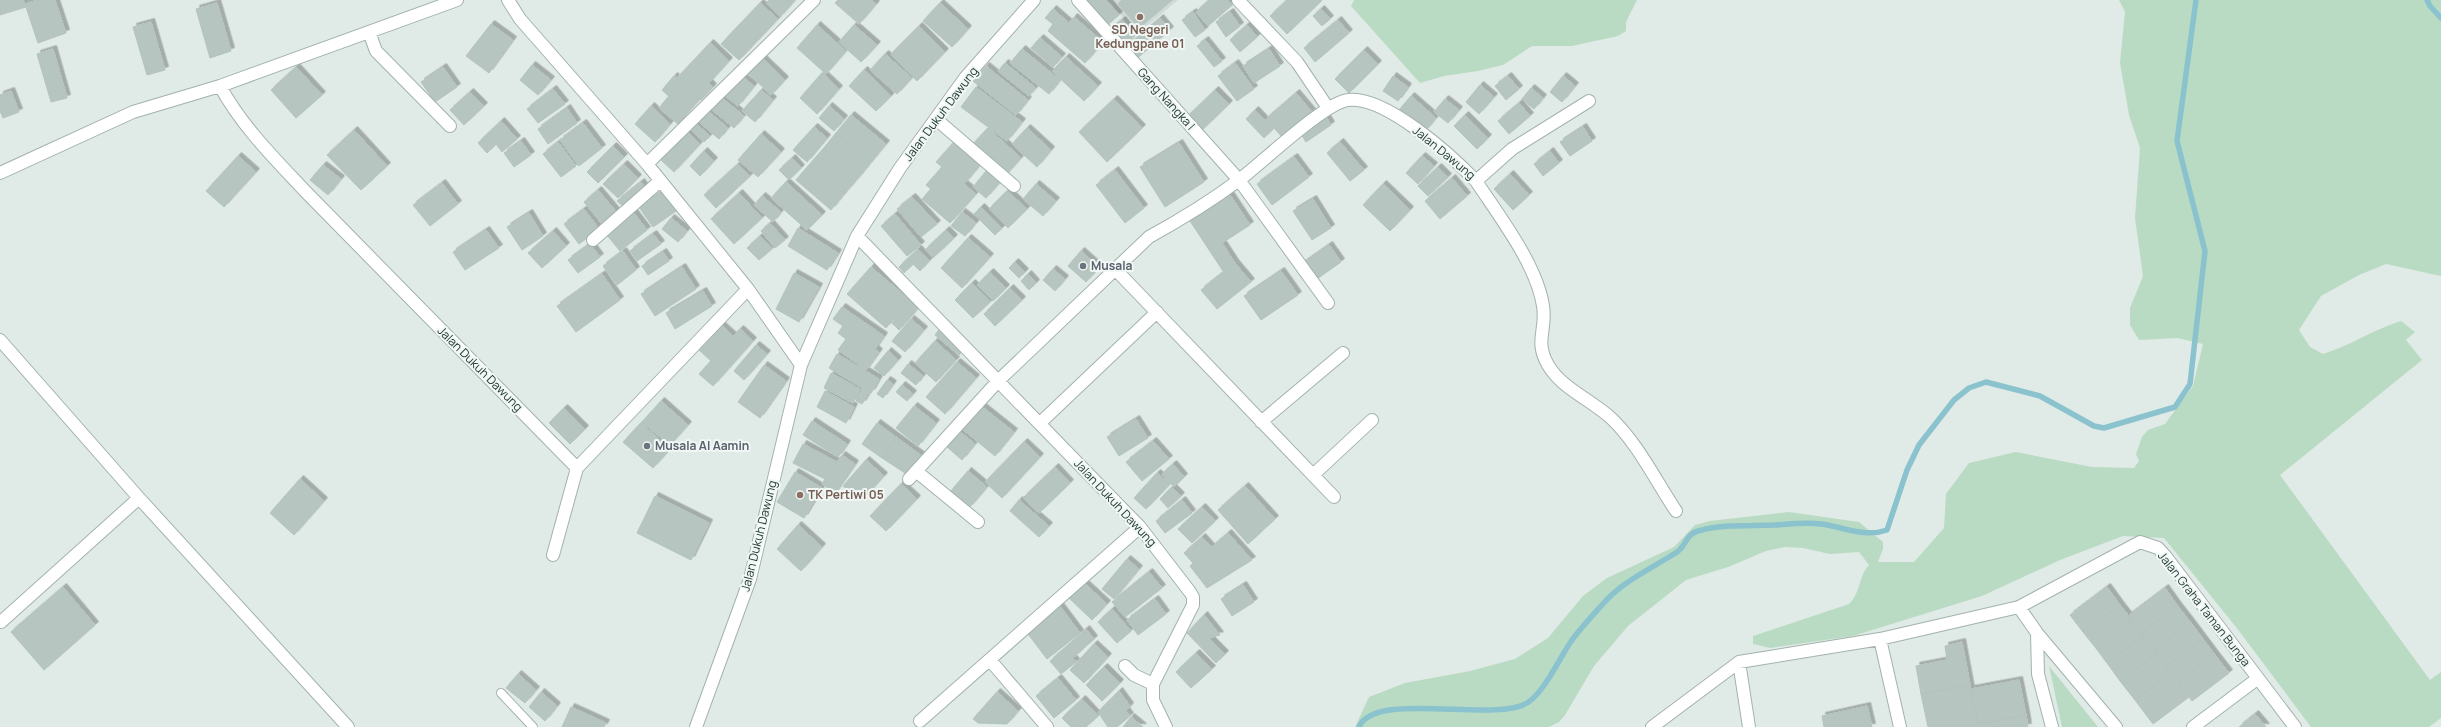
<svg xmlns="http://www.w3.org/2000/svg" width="2441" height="727" viewBox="0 0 2441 727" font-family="Manrope,sans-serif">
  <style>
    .built { fill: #cfdad5 }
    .green { fill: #badbc3 }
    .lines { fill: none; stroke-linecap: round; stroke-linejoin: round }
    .stream { stroke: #8ac2ce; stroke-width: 5.5 }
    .building { fill: #b6c5bf; stroke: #b3c4bd; filter: url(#shadow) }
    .lane-casing { stroke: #a3b2ad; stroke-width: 10 }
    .street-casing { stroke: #a3b2ad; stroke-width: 14 }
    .lane { stroke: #fff; stroke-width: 8 }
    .street { stroke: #fff; stroke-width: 12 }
    .education-dot { fill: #8d6e63; stroke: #f0f7f4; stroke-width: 1.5 }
    .worship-dot { fill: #6b7280; stroke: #f0f7f4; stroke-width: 1.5 }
    .labels { text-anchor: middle; stroke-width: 4; stroke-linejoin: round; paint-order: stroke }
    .education-label { font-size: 12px; font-weight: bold; fill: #785e54; stroke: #f0f7f4 }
    .street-label { font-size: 12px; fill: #223a34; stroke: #f0f7f4 }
    .worship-label { font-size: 12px; font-weight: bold; fill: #5b616d; stroke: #f0f7f4; text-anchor: start }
  </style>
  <defs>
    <filter id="shadow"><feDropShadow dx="3.5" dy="-3.5" stdDeviation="0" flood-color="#0004"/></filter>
  </defs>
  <rect width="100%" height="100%" fill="#e0eae6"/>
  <path class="built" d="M1108,0H1178L1137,34Z"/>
  <path class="green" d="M1354,0H1637L1626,22V31L1618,36L1572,46H1532L1503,65L1478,71L1444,76L1420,83L1351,6Z
    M2119,0H2441V276L2386,264L2359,275L2321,296L2299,330L2310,347L2323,354C2350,346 2374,329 2401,321L2415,332L2406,340L2422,360L2280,475L2430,680L2441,672V718L2429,727H2311L2236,627L2164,538L2123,536L2060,560L1982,596L1853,636L1770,648L1753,644V636L1849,604C1861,593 1858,577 1869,565L1859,552L1830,554L1803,548L1785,547L1766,551L1728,567L1686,580L1628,626L1594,666L1565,715L1559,722L1549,727H1355L1369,697L1405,683L1470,671L1515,659L1548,638L1583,596L1607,578L1674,547L1695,525L1710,521L1789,512L1859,522L1883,542V549L1878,562H1914L1944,528L1946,494L1969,463L2016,452L2092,467L2134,468L2139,461L2136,454L2142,437L2148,430L2165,424L2193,386L2203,344L2177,338L2139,340L2130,325V308L2143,276L2135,218L2140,148L2129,115L2120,63L2125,12Z
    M2049,666L2098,727H2062Z"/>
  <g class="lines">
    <path class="stream" d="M2427,0L2430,6L2441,18
      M1359,727C1375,690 1493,723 1527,703C1544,693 1560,657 1572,640C1581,628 1592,616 1602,605C1622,581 1651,569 1677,552C1686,546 1686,534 1698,531C1722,524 1750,526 1775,525C1789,524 1806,522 1821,524C1844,527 1865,538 1887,530L1907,470L1919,445L1954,400L1969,388L1986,382L2040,396L2094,426L2104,428L2175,407L2190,384L2205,251L2177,141L2196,0"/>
  </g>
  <path class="building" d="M0,0H23L26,7L0,15Z
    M38,0H55L66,33L38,43L25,4Z
    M769,0H795L780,17L766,3Z
    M838,0H872L876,4L859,24L835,3Z
    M1085,0H1106L1119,15L1106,26Z
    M1122,0H1172L1139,28L1118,4Z
    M1209,0H1228L1232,5L1208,26L1196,12Z
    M1287,0H1321V1L1287,34L1270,16Z
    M217,3L231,51L210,58L196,9Z
    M760,3L778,19L739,60L721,44Z
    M940,3L968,29L952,47L923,21Z
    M1053,9L1069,23L1074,17L1103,42L1085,63L1048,31L1053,24L1045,18Z
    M1321,9L1330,19L1322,26L1313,16Z
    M1193,12L1205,30L1195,37L1182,20Z
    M1230,12L1240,26L1226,37L1216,22Z
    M1160,18L1170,30L1135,60L1125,48Z
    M1122,20L1135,36L1123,46L1109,30Z
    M1338,20L1349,33L1315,62L1304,48Z
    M151,22L165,70L147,75L133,27Z
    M491,24L513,40L489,73L466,56Z
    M817,25L846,51L826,74L797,48Z
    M854,25L877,45L861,62L839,42Z
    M1247,25L1257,37L1240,52L1230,40Z
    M919,26L945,52L917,81L891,54Z
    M1040,38L1062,57L1053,67L1031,48Z
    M1205,40L1222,61L1214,67L1197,46Z
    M710,43L729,61L709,83L713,87L701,100L677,78Z
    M53,49L67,98L51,102L37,54Z
    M1022,49L1060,80L1049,94L1010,63Z
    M1269,49L1280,66L1254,83L1243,66Z
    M1364,50L1378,64L1349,93L1335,79Z
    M885,54L912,78L897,94L870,70Z
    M1066,57L1098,86L1084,101L1052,71Z
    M762,58L785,80L771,95L748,73Z
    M1005,63L1036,88L1029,96L998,71Z
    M1235,63L1254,89L1237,101L1218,76Z
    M532,65L551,80L538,95L520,80Z
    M986,66L1028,100L1016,115L973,81Z
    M296,67L322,95L296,118L271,90Z
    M443,67L457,87L435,102L421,82Z
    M864,70L891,96L876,111L849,86Z
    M822,73L839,89L817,114L800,98Z
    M740,75L754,86L738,106L724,95Z
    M674,76L700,99L687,113L662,90Z
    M1393,76L1408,87L1398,101L1383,91Z
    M1508,76L1519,89L1506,100L1495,86Z
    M1563,76L1575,86L1562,102L1550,92Z
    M1480,85L1494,97L1479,114L1466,102Z
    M976,87L1022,122L1007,141L961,107Z
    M1531,88L1543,98L1534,109L1522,99Z
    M553,89L565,104L538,123L527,109Z
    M761,90L773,100L755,122L742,111Z
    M1215,90L1229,104L1199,133L1185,119Z
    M11,91L19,112L3,118L0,111V95Z
    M470,92L484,106L464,125L450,110Z
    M1296,93L1312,112L1282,137L1266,119Z
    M1411,96L1436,118L1425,131L1399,110Z
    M668,97L687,113L678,124L659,108Z
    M721,97L744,116L734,128L711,109Z
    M1114,99L1142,128L1107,162L1079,132Z
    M1445,99L1459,110L1448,123L1434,112Z
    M1519,103L1530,116L1509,134L1498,121Z
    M651,106L670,124L655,142L635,124Z
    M829,106L844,119L834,131L819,118Z
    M567,108L577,123L548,144L538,129Z
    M1255,110L1273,129L1264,138L1246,119Z
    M708,111L728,128L719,139L699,122Z
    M851,115L886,144L871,162L836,133Z
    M1465,115L1488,138L1477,149L1454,126Z
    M1326,117L1331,125L1306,142L1301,134Z
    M501,121L517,139L502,152L496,144L487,153L478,143Z
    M693,121L710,136L704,142L688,127Z
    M583,123L602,148L579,166L560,140Z
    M814,127L827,138L807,162L793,150Z
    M1583,127L1592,141L1570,156L1560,142Z
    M988,128L1021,158L1004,177L971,146Z
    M1027,128L1051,150L1037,167L1012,144Z
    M354,130L387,166L361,190L327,155Z
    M686,130L700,144L674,172L659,158Z
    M836,133L871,162L858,178L823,149Z
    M761,134L781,152L758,177L738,160Z
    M521,141L531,155L514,167L504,153Z
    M558,142L576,166L561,177L543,154Z
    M954,142L980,165L964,184L976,194L950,223L922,199L931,189L926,185L942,167L936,162Z
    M1340,142L1364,170L1350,181L1327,153Z
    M1179,143L1204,182L1165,207L1140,167Z
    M613,146L624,157L598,183L587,172Z
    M823,149L858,178L844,194L809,165Z
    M704,151L714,161L700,176L690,166Z
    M1550,151L1559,163L1543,176L1534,164Z
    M238,156L256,172L224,207L206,191Z
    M1422,156L1434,166L1418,184L1406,173Z
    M1294,157L1309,177L1272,205L1257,184Z
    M792,158L801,168L789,180L779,170Z
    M624,164L638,178L618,198L603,184Z
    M738,164L750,176L716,208L704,195Z
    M323,165L341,179L328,195L310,180Z
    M809,165L844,194L831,210L796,180Z
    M1438,167L1448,177L1428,196L1418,186Z
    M987,170L1001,181L986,198L973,187Z
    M1115,170L1144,208L1125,223L1096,185Z
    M1510,174L1529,195L1513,210L1494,189Z
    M1452,178L1467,196L1440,219L1425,201Z
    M641,182L647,191L625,208L617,201Z
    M786,182L822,215L807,230L771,198Z
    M442,183L458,204L430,226L413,205Z
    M1036,184L1056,201L1043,216L1023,199Z
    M1383,184L1410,210L1390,231L1363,205Z
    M598,190L619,215L604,226L584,202Z
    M1007,191L1027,209L1008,228L989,209Z
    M662,192L676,211L653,227L639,207Z
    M739,193L762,218L734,244L711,219Z
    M1230,195L1250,225L1222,243L1235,263L1223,271L1190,221Z
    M762,196L781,212L773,222L754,205Z
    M912,197L937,224L921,237L897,209Z
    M1313,199L1331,228L1312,240L1293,211Z
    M981,207L1002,228L995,235L974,214Z
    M584,209L599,229L579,244L564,224Z
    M962,212L976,223L965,236L951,226Z
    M529,213L543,236L522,250L507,227Z
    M634,213L647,230L620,251L606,234Z
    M895,214L921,245L907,256L881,226Z
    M671,218L687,231L678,242L662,229Z
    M770,223L785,240L775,248L761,231Z
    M798,228L838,253L827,270L788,246Z
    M486,230L499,248L465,270L453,252Z
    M946,230L954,238L933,258L925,250Z
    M553,231L566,246L542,268L528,253Z
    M653,234L661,244L637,261L630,251Z
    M760,236L772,249L759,260L747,248Z
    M968,238L990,257L962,288L941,268Z
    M590,244L600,257L578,273L568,260Z
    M1329,245L1341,262L1314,281L1302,264Z
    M918,249L929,261L920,271L913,264L904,273L899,267Z
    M623,251L636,270L617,285L603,266Z
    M1081,251L1099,267L1086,282L1068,266Z
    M663,252L669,261L648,275L642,266Z
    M1015,262L1025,272L1019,278L1009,268Z
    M1235,263L1251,282L1217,309L1201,290Z
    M682,267L696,289L655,316L641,294Z
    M871,267L910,300L886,328L847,294Z
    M1053,269L1065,279L1055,291L1043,280Z
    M1281,271L1298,295L1261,320L1244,296Z
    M990,272L1006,288L993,301L977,285Z
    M794,273L819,287L799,322L776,309Z
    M602,274L620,300L576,332L557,306Z
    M1028,274L1036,283L1029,290L1021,281Z
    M972,283L990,302L973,318L955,300Z
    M1010,288L1022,300L995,326L984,314Z
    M703,291L712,306L675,329L666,313Z
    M911,300L919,307L899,330L892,323Z
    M842,307L884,336L875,349L879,352L866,370L838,350L846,339L838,333L843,326L833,319Z
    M911,319L924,330L905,352L892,341Z
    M720,324L733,336L740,329L753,341L713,386L699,374L711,361L698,349Z
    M941,327L965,348L959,355L935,335Z
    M935,341L956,360L936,382L915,363Z
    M756,345L767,354L744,380L734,371Z
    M888,351L898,360L884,376L874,368Z
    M837,354L879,379L871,393L829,368Z
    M957,362L976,378L945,414L926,397Z
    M908,364L923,376L916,385L901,373Z
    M764,365L786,381L760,418L738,402Z
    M831,373L860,389L853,403L824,388Z
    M887,380L893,384L883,398L877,394Z
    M902,385L913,394L907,401L896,392Z
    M863,389L869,393L862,404L856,401Z
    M825,391L854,407L846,423L817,407Z
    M661,401L688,425L670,445L642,422Z
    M980,405L1014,432L995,456L961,428Z
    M914,406L936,423L918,446L896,428Z
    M564,408L585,429L570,444L549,423Z
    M1136,419L1148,438L1119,456L1107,437Z
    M812,421L847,444L838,457L803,435Z
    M641,423L670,449L653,468L623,442Z
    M877,423L896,437L882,458L862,444Z
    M959,431L975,444L962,460L946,446Z
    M896,437L922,456L908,475L882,458Z
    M1153,441L1169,459L1142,481L1126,462Z
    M1024,442L1040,457L1002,498L985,482Z
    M803,444L837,462L842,455L855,464L835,493L822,484L825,479L793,463Z
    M866,460L884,476L861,501L843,486Z
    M1173,464L1184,477L1174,487L1162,474Z
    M1055,467L1070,483L1039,513L1023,498Z
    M968,471L987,487L969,508L950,492Z
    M795,472L822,488L804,518L777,502Z
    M1157,473L1170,484L1146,509L1134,498Z
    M300,479L324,501L294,535L270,513Z
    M901,484L917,499L886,531L870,516Z
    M1245,486L1275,519L1248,544L1218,510Z
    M1172,487L1181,496L1168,508L1160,499Z
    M655,496L709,523L691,560L637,533Z
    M1019,500L1049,526L1039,537L1010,511Z
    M1182,500L1192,513L1165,533L1156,521Z
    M1202,507L1215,521L1192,543L1178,529Z
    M798,525L822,547L801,571L777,549Z
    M1228,533L1252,560L1207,588L1190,566Z
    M1202,537L1211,547L1193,563L1184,553Z
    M1127,559L1139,569L1114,599L1102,589Z
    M1149,572L1162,588L1125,617L1112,602Z
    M1083,582L1107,604L1092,620L1069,598Z
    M1243,585L1254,602L1232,616L1221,599Z
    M63,587L95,625L44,670L11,632Z
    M2107,587L2120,605L2083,632L2070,615Z
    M2165,588L2177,605L2141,633L2128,616Z
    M1155,599L1166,614L1138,635L1127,620Z
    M1059,605L1080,633L1047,659L1025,630Z
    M2120,605L2131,619L2095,647L2083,632Z
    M2177,605L2191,623L2154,650L2141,633Z
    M1112,609L1131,631L1117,643L1098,622Z
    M1204,615L1220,635L1209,638L1225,654L1216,663L1187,633Z
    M2131,619L2143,636L2107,663L2095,647Z
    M2191,623L2203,639L2166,666L2154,650Z
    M1086,629L1094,639L1074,657L1065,648Z
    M2143,636L2157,654L2120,681L2107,663Z
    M2203,639L2215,655L2178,682L2166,666Z
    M1962,642L1970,685L1921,694L1916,666L1947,660L1945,646Z
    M1094,644L1108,657L1084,683L1070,670Z
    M1065,648L1076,662L1061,674L1050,661Z
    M1196,653L1212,669L1191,688L1176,672Z
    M2157,654L2171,673L2135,700L2120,681Z
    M2215,655L2229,673L2192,701L2178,682Z
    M1104,667L1120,683L1102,701L1086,685Z
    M2171,673L2189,697L2153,724L2135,700Z
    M518,674L536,690L525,703L506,688Z
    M1058,678L1076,700L1054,718L1036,696Z
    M2019,680L2026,715L1978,724L1971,689Z
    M1970,685L1978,727H1928L1921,694Z
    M1119,691L1130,706L1126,711L1130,716L1117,727H1108L1098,712Z
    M541,692L557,706L545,721L529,707Z
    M997,692L1018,711L1007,724L978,723L973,719Z
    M1082,699L1098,716L1086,727H1071L1062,718Z
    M1867,706L1872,727H1824L1822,716Z
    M571,707L606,723L604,727H562Z
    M2255,714L2266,727H2239Z
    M2026,715L2028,727H1978V724Z
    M1131,717L1143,727H1123Z"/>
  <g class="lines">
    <defs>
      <path id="lane" d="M501,693L533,727"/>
      <path id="street" d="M508,0L520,19L647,164L748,289L801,365
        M1078,0L1239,180L1328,303
        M1238,0L1297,62L1328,108
        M369,32L376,51L450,126
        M220,86C241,125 273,157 304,190L577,468L748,289
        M936,119L1014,186
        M647,164L814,0
        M0,173L133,112L220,86L457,0
        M1476,181C1499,216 1537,265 1543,306C1547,330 1534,341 1548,365C1562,389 1592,400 1612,419C1638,444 1656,481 1676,511
        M857,236L1140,527L1190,592L1193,597V605L1153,684V700L1166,727
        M593,240L660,181
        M1115,269L1334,497
        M0,340L139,498L348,727
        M1261,422L1343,353
        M1040,423L1157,312
        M916,471L978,522
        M1313,475L1372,420
        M909,479L998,381L1149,237C1180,220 1211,201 1239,180C1262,163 1324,103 1348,100C1385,95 1452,156 1476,181L1512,149L1589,101
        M553,555L577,468
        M2019,607L2037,633L2116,727
        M1,622L139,498
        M2037,633L2038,674L2052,727
        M1880,639L1900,727
        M990,660L1047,727
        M1739,662L1749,727
        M1125,666L1134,675L1153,684
        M920,721L1140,527
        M696,727L750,579L801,365L857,236L900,168L965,78L1034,0
        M1652,727L1739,662L1880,639L2019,607L2140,542L2158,548L2166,557L2295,727
        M2193,727L2257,679"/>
    </defs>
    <use href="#lane" class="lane-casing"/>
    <use href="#street" class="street-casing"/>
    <use href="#lane" class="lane"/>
    <use href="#street" class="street"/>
  </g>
  <g class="education-dot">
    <circle cx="1140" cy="17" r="4"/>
    <circle cx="800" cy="495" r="4"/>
  </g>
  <g class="worship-dot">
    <circle cx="1083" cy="266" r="4"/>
    <circle cx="647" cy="446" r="4"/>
  </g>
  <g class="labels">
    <g class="education-label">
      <text x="1140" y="34">SD Negeri<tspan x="1140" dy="14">Kedungpane 01</tspan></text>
      <text x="808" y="499" text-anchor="start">TK Pertiwi 05</text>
    </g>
    <g class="street-label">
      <text transform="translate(1166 99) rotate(48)" y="4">Gang Nangka I</text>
      <text transform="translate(941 114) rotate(-53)" y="4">Jalan Dukuh Dawung</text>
      <text transform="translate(1444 153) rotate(39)" y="4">Jalan Dawung</text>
      <text transform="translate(480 369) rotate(45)" y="4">Jalan Dukuh Dawung</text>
      <text transform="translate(1115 503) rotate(47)" y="4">Jalan Dukuh Dawung</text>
      <text transform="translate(759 536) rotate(-76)" y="4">Jalan Dukuh Dawung</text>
      <text transform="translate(2204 609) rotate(52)" y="4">Jalan Graha Taman Bunga</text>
    </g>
    <g class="worship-label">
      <text x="1091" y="270">Musala</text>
      <text x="655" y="450">Musala Al Aamin</text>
    </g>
  </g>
</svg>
